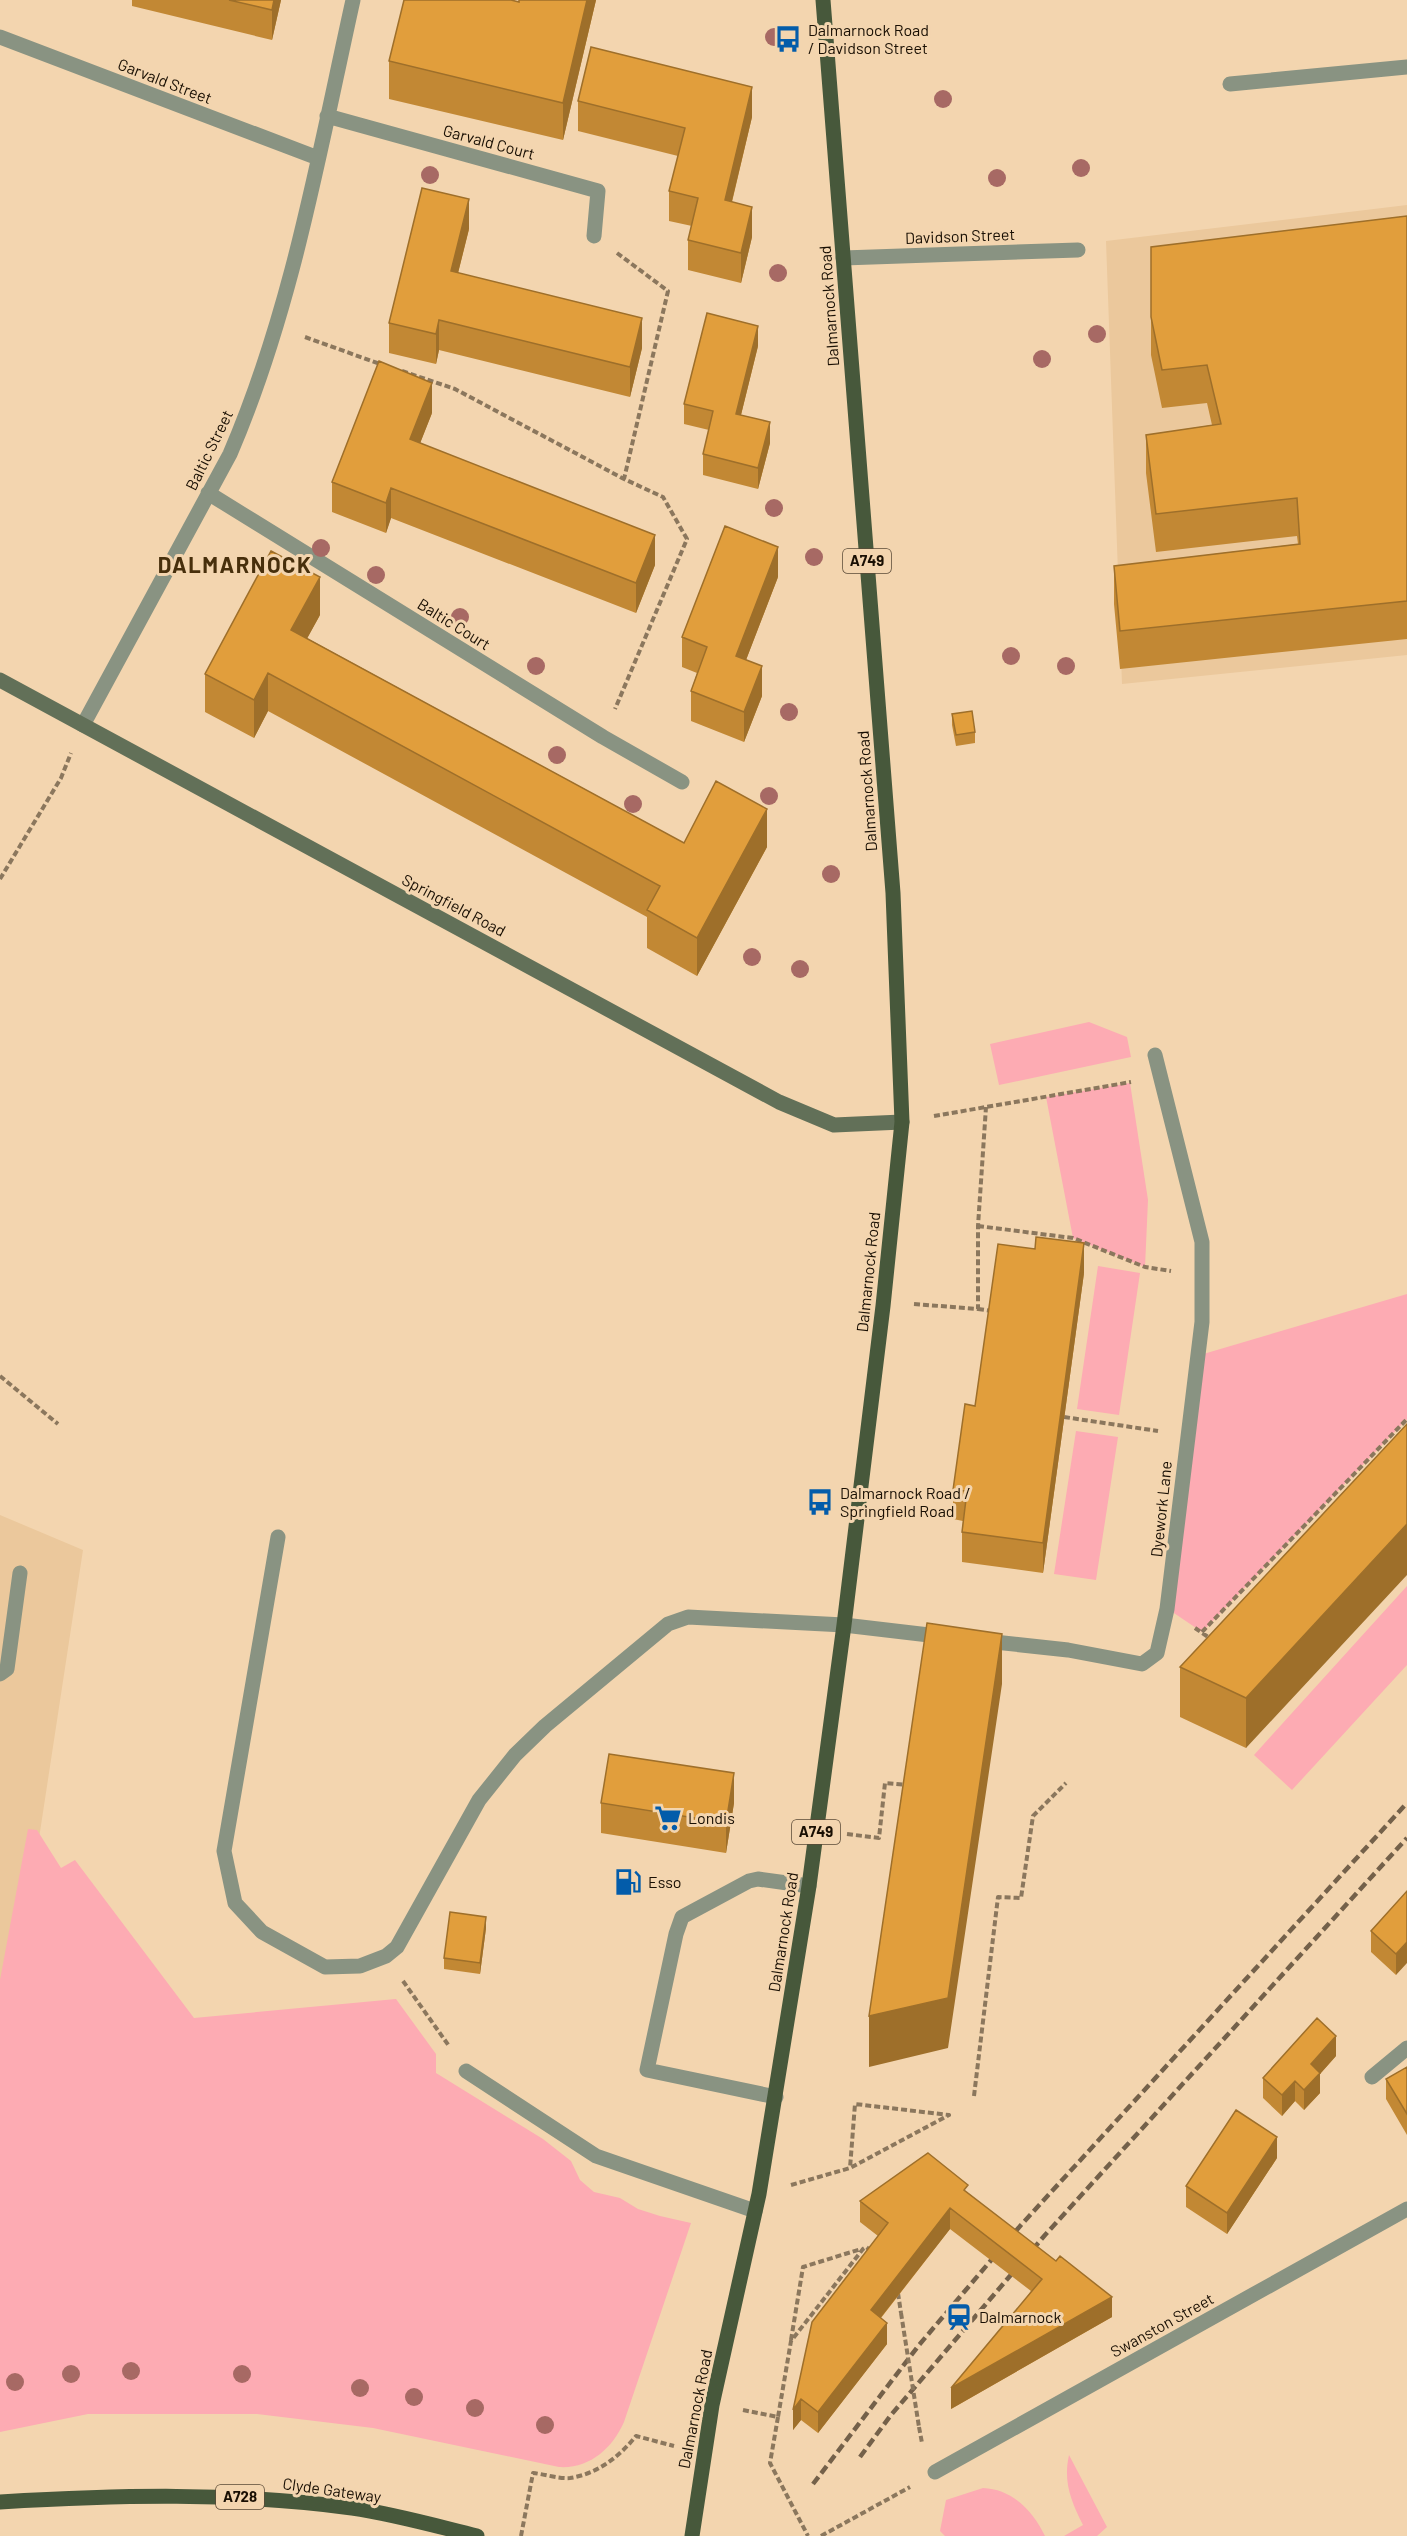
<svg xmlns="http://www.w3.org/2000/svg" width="1407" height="2536" viewBox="0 0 1407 2536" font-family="Barlow,sans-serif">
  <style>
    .built { fill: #ebc89c }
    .green { fill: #fdabb3 }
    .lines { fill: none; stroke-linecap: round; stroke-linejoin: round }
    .path { stroke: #8b775d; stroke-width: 4; stroke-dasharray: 6 3; stroke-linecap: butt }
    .lane { stroke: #899382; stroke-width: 15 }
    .street { stroke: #899382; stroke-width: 15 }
    .secondary { stroke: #627058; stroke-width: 15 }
    .primary { stroke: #47583b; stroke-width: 15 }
    .rail { stroke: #74614a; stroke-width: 4.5; stroke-dasharray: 9 4.5; stroke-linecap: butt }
    .path-bridge { stroke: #8b775d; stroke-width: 4; stroke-dasharray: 6 3; stroke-linecap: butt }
    .tree { fill: #a76964 }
    .wall { fill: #c28834 }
    .shaded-wall { fill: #9e6f2a }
    .building { fill: #e19e3c; stroke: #9e6f2a; stroke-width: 1.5 }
    .labels { text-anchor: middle; stroke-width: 6; stroke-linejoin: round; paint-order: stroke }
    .shield { fill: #f3d5af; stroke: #5a4a37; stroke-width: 1.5 }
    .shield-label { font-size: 15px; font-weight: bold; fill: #190f03 }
    .poi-label { font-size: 16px; fill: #190f03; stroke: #f3d5af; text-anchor: start }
    .street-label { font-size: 16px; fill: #190f03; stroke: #f3d5af }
    .district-label { font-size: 22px; font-weight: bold; letter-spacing: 1.5px; fill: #472f0c; stroke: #f3d5af }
  </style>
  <rect width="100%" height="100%" fill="#f3d5af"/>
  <path class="built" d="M1407,205V655L1122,684L1106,241Z
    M0,1515L83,1550L0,2094Z"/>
  <path class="green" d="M1089,1022L1127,1037L1131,1057L999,1085L990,1044Z
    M1130,1083L1148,1200L1145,1267L1073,1238L1046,1097Z
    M1098,1266L1140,1273L1119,1415L1077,1409Z
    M1407,1294V1419L1202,1632L1168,1609L1200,1355Z
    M1076,1431L1118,1437L1096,1580L1054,1574Z
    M1407,1586V1665L1292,1790L1254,1755Z
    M28,1829L37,1830L61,1868L75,1860L194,2018L396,1999L436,2054V2073L543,2139L571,2161L580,2180L594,2192L620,2198L638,2209L660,2216L691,2223L624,2422C612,2449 589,2469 559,2467L373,2428L257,2414H88L0,2432V1980Z
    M1069,2455L1107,2527L1097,2536H1064L1083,2525C1071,2501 1063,2482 1069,2455Z
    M983,2488C1012,2489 1033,2511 1045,2536H945L940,2531L946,2500Z"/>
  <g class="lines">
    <path class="path" d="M617,253L668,291L624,479
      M305,337L380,364
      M402,371L455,389L624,479L663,497L687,539L615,709
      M0,879L61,778L71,753
      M934,1116L1131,1082
      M978,1226L1073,1238L1145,1267L1171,1271
      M914,1304L978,1309V1226L986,1107
      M978,1309L992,1311
      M0,1376L58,1424
      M1064,1417L1158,1431
      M1195,1628L1211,1639
      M1202,1632L1407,1419
      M847,1834L879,1838L885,1783L907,1785
      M403,1981L449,2046
      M974,2096L998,1897L1021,1898L1033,1816L1066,1783
      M791,2185L850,2168L949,2115L855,2104L850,2168
      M898,2293L901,2313
      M791,2340L803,2267L861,2249
      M743,2410L778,2417L791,2341L863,2249L866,2247L870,2250
      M778,2417L770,2463L808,2536
      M919,2427L922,2443
      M521,2536L533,2473C544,2474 559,2479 570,2478C597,2474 619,2457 636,2436L674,2446
      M821,2536L910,2487"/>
    <path class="lane" d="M1230,84L1407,67
      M278,1537L224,1851L235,1903L262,1932L325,1967L360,1966L386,1956L397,1947L479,1800L515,1755L545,1726L668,1624L688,1617L844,1625
      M0,1674L7,1669L20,1573
      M466,2071L596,2156L755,2211
      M1372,2077L1407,2048
      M776,2097L647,2070L676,1934L682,1917L749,1881L758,1879L809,1886"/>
    <path class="street" d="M0,37L318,158
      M327,116L598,191L594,236
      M843,258L1078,250
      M208,493L603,737L682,782
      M83,725L230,454C292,310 319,153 353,0
      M844,1625L946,1637
      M985,1641L1068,1650L1142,1664L1157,1653L1167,1609L1202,1322V1242L1155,1055
      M935,2472L1407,2209"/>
    <path class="secondary" d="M0,680L779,1102L834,1125L902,1122"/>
    <path class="primary" d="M0,2502C120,2495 233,2492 352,2508C394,2514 436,2526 477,2536
      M692,2536L712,2405L759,2194L809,1886L844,1625L883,1306L902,1122L893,893L823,0"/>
    <path class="rail" d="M860,2457L891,2415L1045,2235L1407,1838
      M813,2484L919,2345L1021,2225L1407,1803"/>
    <path class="path-bridge" d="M901,2313L919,2427"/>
  </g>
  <g class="tree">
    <circle cx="774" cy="37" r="9"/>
    <circle cx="943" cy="99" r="9"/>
    <circle cx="1081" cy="168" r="9"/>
    <circle cx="430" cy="175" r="9"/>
    <circle cx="997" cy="178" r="9"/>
    <circle cx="778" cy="273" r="9"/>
    <circle cx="1097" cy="334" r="9"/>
    <circle cx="1042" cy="359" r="9"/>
    <circle cx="774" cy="508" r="9"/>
    <circle cx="321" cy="548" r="9"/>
    <circle cx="814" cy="557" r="9"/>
    <circle cx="376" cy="575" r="9"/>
    <circle cx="460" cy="617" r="9"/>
    <circle cx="1011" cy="656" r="9"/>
    <circle cx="536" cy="666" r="9"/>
    <circle cx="1066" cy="666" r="9"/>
    <circle cx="789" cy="712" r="9"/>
    <circle cx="557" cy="755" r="9"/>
    <circle cx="769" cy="796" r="9"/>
    <circle cx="633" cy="804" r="9"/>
    <circle cx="831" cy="874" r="9"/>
    <circle cx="752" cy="957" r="9"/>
    <circle cx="800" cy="969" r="9"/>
    <circle cx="131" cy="2371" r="9"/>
    <circle cx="71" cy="2374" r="9"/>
    <circle cx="242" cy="2374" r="9"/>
    <circle cx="15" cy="2382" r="9"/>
    <circle cx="360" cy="2388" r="9"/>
    <circle cx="414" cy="2397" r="9"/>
    <circle cx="475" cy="2408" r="9"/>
    <circle cx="545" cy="2425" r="9"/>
  </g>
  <path class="wall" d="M132,0H281L272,40L132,6Z
    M518,0H596L563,140L389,99V61L519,2V0Z
    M578,101L752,117L732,202L752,237L741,283L688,270V240L692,226L669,221V191L678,156L578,131Z
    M1407,216V639L1120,669L1114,604V566L1298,544L1297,536L1156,552L1146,473V435L1212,425L1207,403L1162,408L1151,355V247Z
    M469,229L458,273L642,348L630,397L439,350L436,364L389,353V323Z
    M758,346L741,415L770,443L758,489L703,475V454L709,430L684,424V404Z
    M432,413L420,443L655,565L636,613L391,518L386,533L332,512V482Z
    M778,577L746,660L762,696L744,742L691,721V691L697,673L682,667V637Z
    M320,615L307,638L684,843L767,847L697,976L647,948V917L268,711L254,738L205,712V674Z
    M952,714L975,732V743L956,746L952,725Z
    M1084,1273L1043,1573L962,1562V1532L963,1521L953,1519V1490L975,1406Z
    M1407,1424L1246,1748L1180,1717V1667Z
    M601,1803H734L726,1853L601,1833Z
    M1407,1891L1396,1975L1371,1952V1931Z
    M486,1928L480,1974L444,1969V1958Z
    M1336,2056L1320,2074V2093L1304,2110L1295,2101L1282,2116L1263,2098V2078Z
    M1407,2067V2135L1386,2099V2079Z
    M1277,2158L1227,2234L1186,2207V2186Z
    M968,2193L1112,2317L951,2409L1031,2291L950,2229L881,2318L887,2344L818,2433L801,2420L793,2430V2410L878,2236L860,2222V2201Z"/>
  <path class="shaded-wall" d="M274,0H281L272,40V10Z
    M587,0H596L563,140V103Z
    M752,87V117L725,230V200Z
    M469,199V229L451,301V271Z
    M752,207V237L741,283V253Z
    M642,318V348L630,397V367Z
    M439,320V350L436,364V334Z
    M758,326V346L736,435V414Z
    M432,383V413L410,469V439Z
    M770,422V443L758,489V468Z
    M391,488V518L386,533V503Z
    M655,535V565L636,613V583Z
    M778,547V577L736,686V656Z
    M320,577V615L291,668V630Z
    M762,666V696L744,742V712Z
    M268,673V711L254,738V700Z
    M767,809V847L697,976V938Z
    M1084,1243V1273L1043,1573V1543Z
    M1407,1524V1575L1246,1748V1698Z
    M1002,1634V1684L948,2048L869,2067V2016Z
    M734,1773V1803L726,1853V1823Z
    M486,1917V1928L480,1974V1963Z
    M1407,1942V1963L1396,1975V1954Z
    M1336,2036V2056L1320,2074V2093L1304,2110V2090L1311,2064Z
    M1295,2081V2101L1282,2116V2095Z
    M1277,2137V2158L1227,2234V2213Z
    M950,2208V2229L871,2330V2310Z
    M1112,2297V2317L951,2409V2388Z
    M887,2323V2344L818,2433V2412Z
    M801,2399V2420L793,2430V2410Z"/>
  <path class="building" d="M229,0H274L272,10Z
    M404,0H511L519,2V0H587L563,103L389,61Z
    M591,47L752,87L725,200L752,207L741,253L688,240L698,198L669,191L685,128L578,101Z
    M422,188L469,199L451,271L642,318L630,367L439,320L436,334L389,323Z
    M1407,216V601L1120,631L1114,566L1300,544L1297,498L1156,514L1146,435L1221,424L1207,365L1162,370L1151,317V247Z
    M707,313L758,326L736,414L770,422L758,468L703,454L713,411L684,404Z
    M379,361L432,383L410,439L655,535L636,583L391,488L386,503L332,482Z
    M725,526L778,547L736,656L762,666L744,712L691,691L707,647L682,637Z
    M271,551L320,577L291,630L684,843L716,781L767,809L697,938L647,910L660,886L268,673L254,700L205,674Z
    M972,711L975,732L956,735L952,714Z
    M1036,1237L1084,1243L1043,1543L962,1532L967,1491L953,1490L965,1404L975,1406L998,1244L1035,1249Z
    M1407,1424V1524L1246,1698L1180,1667Z
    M927,1623L1002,1634L948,1998L869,2016Z
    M609,1754L734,1773L726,1823L601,1803Z
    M1407,1891V1942L1396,1954L1371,1931Z
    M450,1912L486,1917L480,1963L444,1958Z
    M1317,2018L1336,2036L1311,2064L1320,2073L1304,2090L1295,2081L1282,2095L1263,2078Z
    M1407,2067V2114L1386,2079Z
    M1236,2110L1277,2137L1227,2213L1186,2186Z
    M928,2153L968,2185L964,2190L1056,2261L1060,2256L1112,2297L951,2388L1042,2279L950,2208L871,2310L887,2323L818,2412L801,2399L793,2410L812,2322L888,2223L860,2201Z"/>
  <defs>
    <symbol id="bus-bare" viewBox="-9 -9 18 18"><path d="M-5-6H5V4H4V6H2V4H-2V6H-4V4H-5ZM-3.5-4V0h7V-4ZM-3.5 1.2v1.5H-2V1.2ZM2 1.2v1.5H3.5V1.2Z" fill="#035caa" stroke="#f3d5af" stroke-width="2.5" paint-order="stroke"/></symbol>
    <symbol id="supermarket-bare" viewBox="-9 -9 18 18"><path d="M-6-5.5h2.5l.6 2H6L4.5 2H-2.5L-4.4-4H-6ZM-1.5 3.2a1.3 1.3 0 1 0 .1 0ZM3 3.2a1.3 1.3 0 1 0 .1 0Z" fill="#035caa" stroke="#f3d5af" stroke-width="2.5" paint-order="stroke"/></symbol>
    <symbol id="fuel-bare" viewBox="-9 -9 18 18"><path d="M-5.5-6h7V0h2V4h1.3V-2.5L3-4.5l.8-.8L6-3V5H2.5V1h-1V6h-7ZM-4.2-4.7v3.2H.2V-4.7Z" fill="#035caa" stroke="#f3d5af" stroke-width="2.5" paint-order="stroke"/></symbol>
    <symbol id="station-bare" viewBox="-9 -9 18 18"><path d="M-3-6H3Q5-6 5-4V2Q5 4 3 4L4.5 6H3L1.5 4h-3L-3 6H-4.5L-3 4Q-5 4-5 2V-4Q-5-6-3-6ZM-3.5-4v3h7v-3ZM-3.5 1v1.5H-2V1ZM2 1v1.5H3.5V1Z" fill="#035caa" stroke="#f3d5af" stroke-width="2.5" paint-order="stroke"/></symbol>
  </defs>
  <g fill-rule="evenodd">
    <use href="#bus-bare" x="769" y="20" width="38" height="38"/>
    <use href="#bus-bare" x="801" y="1483" width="38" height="38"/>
    <use href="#supermarket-bare" x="649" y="1799" width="38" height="38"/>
    <use href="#fuel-bare" x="609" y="1863" width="38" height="38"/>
    <use href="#station-bare" x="940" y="2298" width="38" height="38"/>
  </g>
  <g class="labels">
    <g class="shield">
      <rect x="843" y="549" width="48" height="24" rx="4.5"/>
      <rect x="792" y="1820" width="48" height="24" rx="4.5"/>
      <rect x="216" y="2485" width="48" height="24" rx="4.5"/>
    </g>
    <g class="shield-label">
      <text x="867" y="566">A749</text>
      <text x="816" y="1837">A749</text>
      <text x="240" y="2502">A728</text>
    </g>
    <g class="poi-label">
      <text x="808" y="36">Dalmarnock Road<tspan x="808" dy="18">/ Davidson Street</tspan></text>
      <text x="840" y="1499">Dalmarnock Road /<tspan x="840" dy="18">Springfield Road</tspan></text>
      <text x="688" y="1824">Londis</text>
      <text x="648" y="1888">Esso</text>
      <text x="979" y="2323">Dalmarnock</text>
    </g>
    <g class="street-label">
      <text transform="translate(165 81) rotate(21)" y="6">Garvald Street</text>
      <text transform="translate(489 142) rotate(15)" y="6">Garvald Court</text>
      <text transform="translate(960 236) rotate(-2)" y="6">Davidson Street</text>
      <text transform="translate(829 306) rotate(-94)" y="6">Dalmarnock Road</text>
      <text transform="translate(209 450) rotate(-64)" y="6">Baltic Street</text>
      <text transform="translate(454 624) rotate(32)" y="6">Baltic Court</text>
      <text transform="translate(867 791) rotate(-94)" y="6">Dalmarnock Road</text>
      <text transform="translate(454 905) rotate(28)" y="6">Springfield Road</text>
      <text transform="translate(868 1272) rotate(-84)" y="6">Dalmarnock Road</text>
      <text transform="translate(1161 1509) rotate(-84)" y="6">Dyework Lane</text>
      <text transform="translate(783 1932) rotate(-81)" y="6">Dalmarnock Road</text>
      <text transform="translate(1162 2325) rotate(-29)" y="6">Swanston Street</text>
      <text transform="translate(695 2409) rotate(-79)" y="6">Dalmarnock Road</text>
      <text transform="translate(332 2490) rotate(8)" y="6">Clyde Gateway</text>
    </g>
    <g class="district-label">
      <text x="235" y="573">DALMARNOCK</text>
    </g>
  </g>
</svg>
